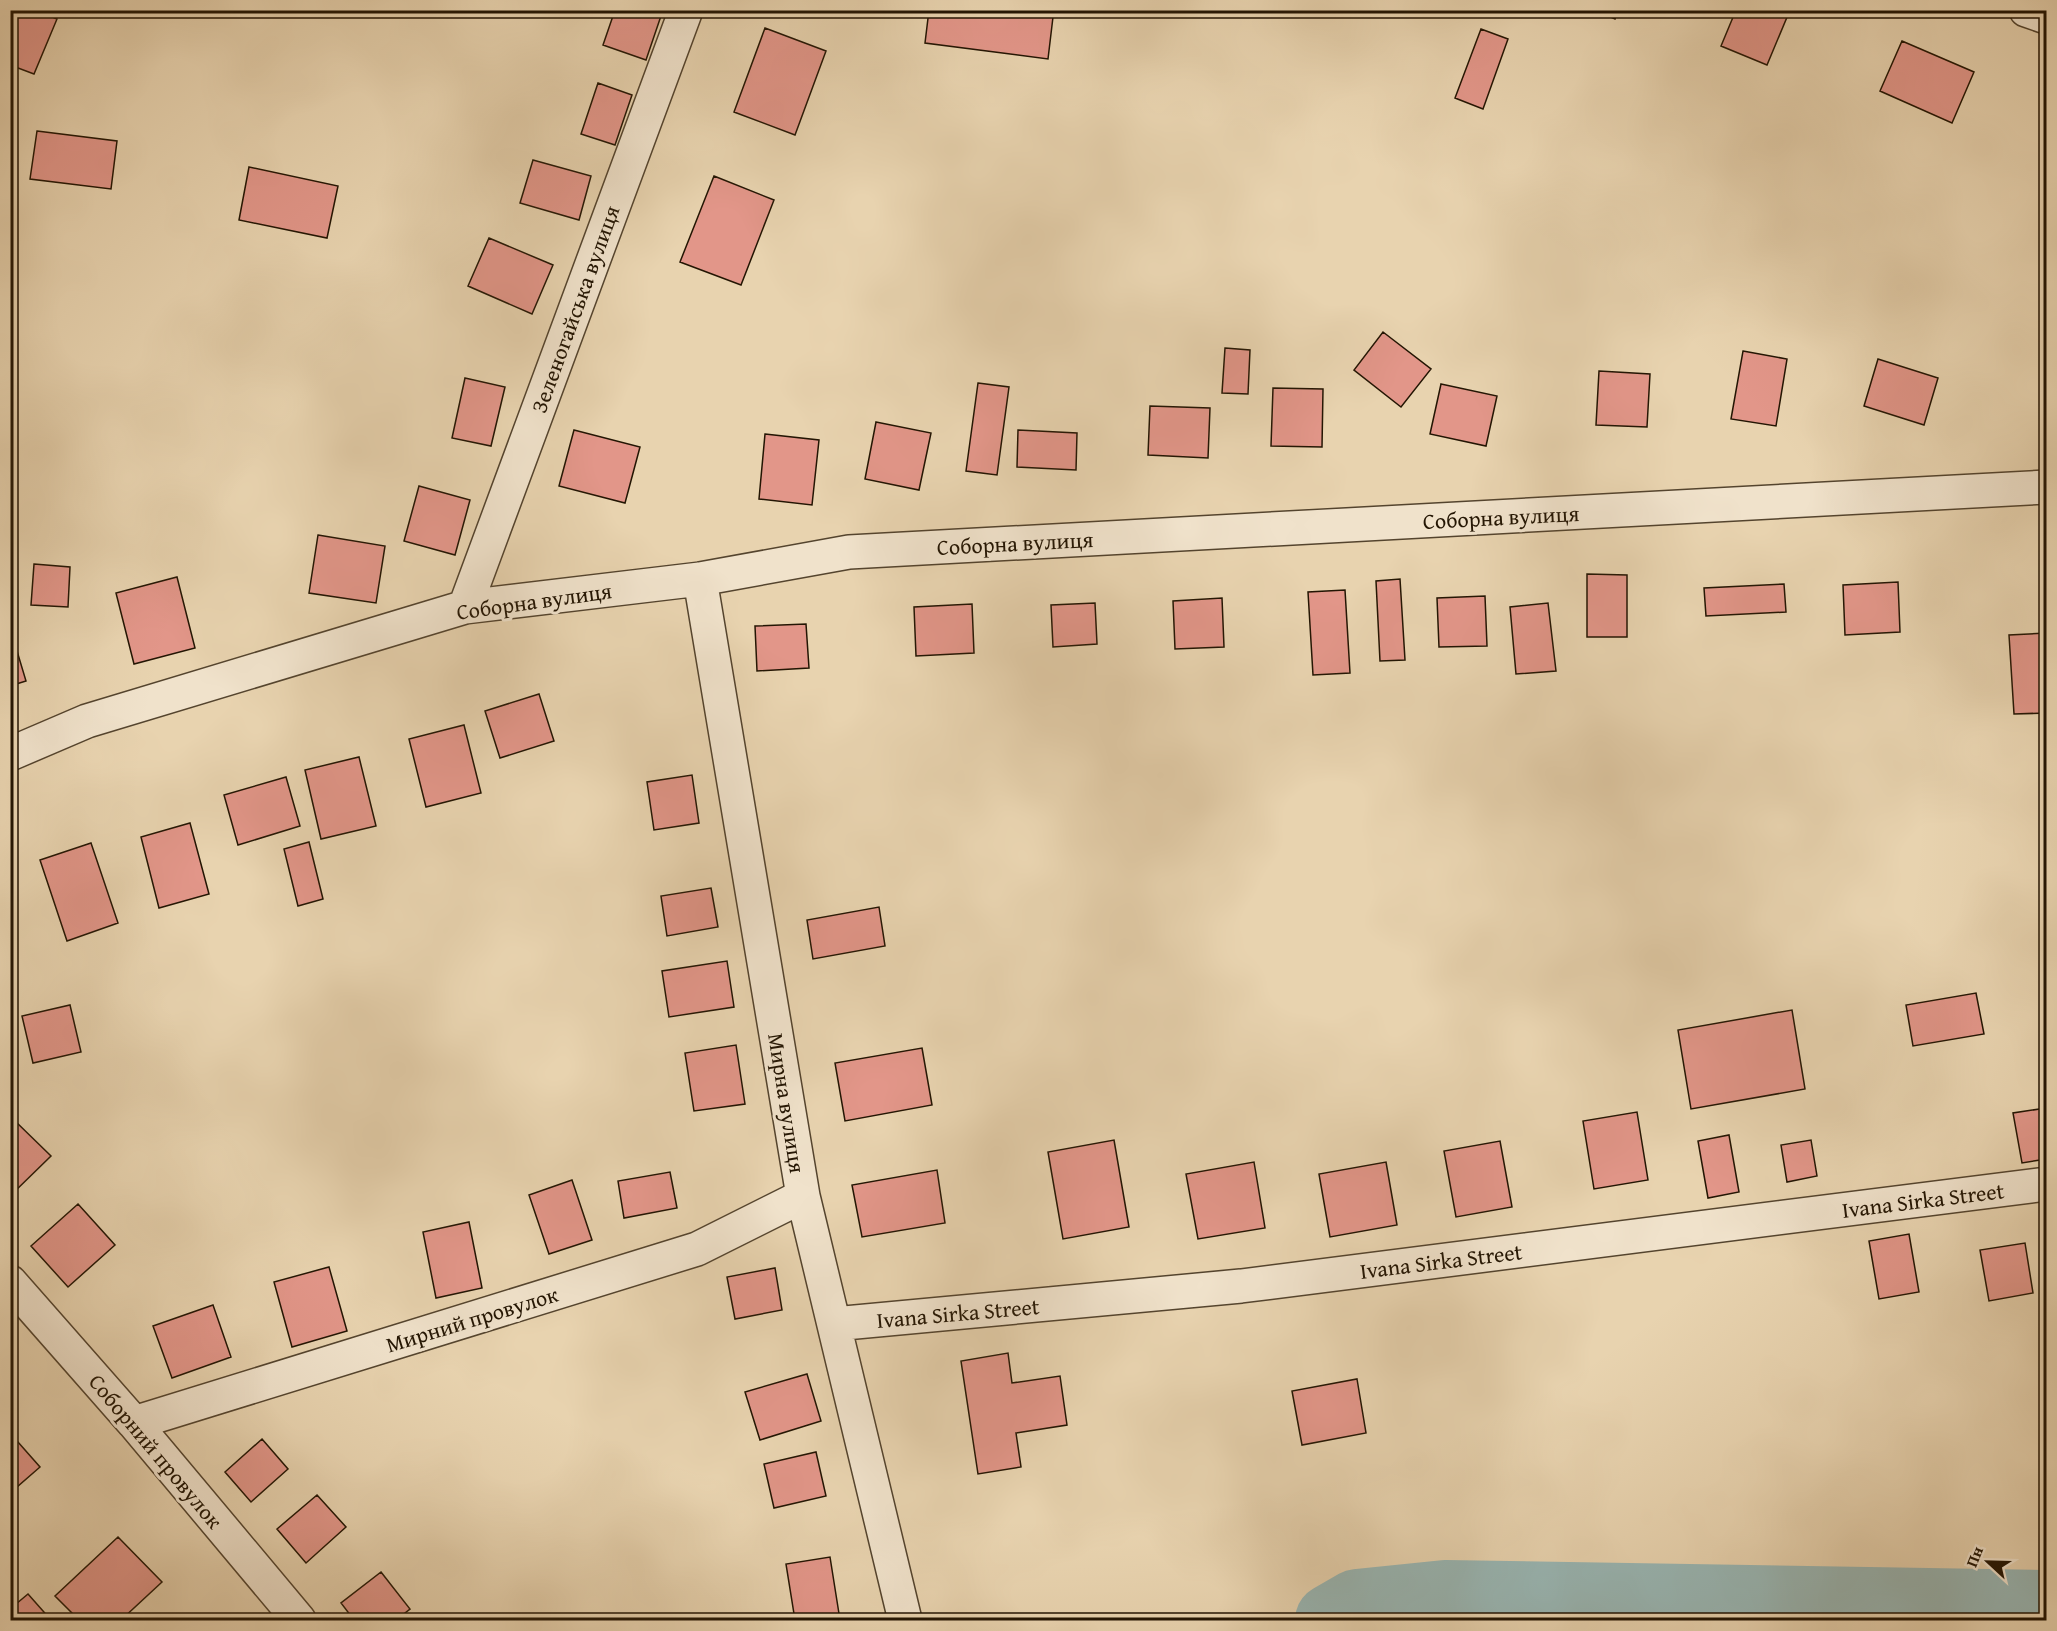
<svg xmlns="http://www.w3.org/2000/svg" width="2057" height="1631" viewBox="0 0 2057 1631" font-family="'Gentium Book Plus',serif">
  <style>
    .lines { fill: none; stroke-linecap: round; stroke-linejoin: round }
    .river { stroke: #99b6b3; stroke-width: 72 }
    .building { fill: #e29689; stroke: #231503; stroke-width: 1.5 }
    .minor-casing { stroke: #54442e; stroke-width: 36 }
    .path { stroke: #231503; stroke-width: 4; stroke-dasharray: 4.5 3; stroke-linecap: butt }
    .minor { stroke: #f0e2cb; stroke-width: 33 }
    .labels { text-anchor: middle; stroke-width: 6; stroke-linejoin: round; paint-order: stroke }
    .street-label { font-size: 22px; fill: #231503; stroke: #f0e2cb }
  </style>
  <rect width="100%" height="100%" fill="#e8d3af"/>
  <filter id="stains"><feTurbulence type="fractalNoise" baseFrequency=".00333" numOctaves="4"/><feColorMatrix values="0 0 0 0 .2 0 0 0 0 .09 0 0 0 0 .02 0 0 0 .5 -.17"/></filter>
  <radialGradient id="worn" r=".72"><stop offset=".6" stop-color="#630" stop-opacity="0"/><stop offset="1" stop-color="#630" stop-opacity=".3"/></radialGradient>
  <g class="lines">
    <path class="river" d="M1331,1620L1357,1605L1445,1596L2046,1606"/>
  </g>
  <path class="building" d="M10,10H36L57,19L34,74L10,65Z
    M615,10H663L646,60L603,45Z
    M929,10H1006L1053,17L1048,59L925,43Z
    M1595,10H1618L1615,19Z
    M1736,10H1790L1767,65L1721,46Z
    M765,28L826,51L795,135L734,112Z
    M1481,29L1508,39L1483,109L1455,98Z
    M1902,41L1974,72L1952,123L1880,91Z
    M598,83L632,95L615,145L581,134Z
    M37,131L117,141L111,189L30,179Z
    M533,160L591,176L579,220L520,203Z
    M249,167L338,186L327,238L239,220Z
    M714,176L774,200L741,285L680,262Z
    M489,238L553,265L532,314L468,286Z
    M1383,332L1431,369L1401,407L1354,370Z
    M1225,348L1250,350L1248,394L1222,393Z
    M1743,351L1787,359L1776,426L1731,419Z
    M1878,359L1938,378L1924,425L1864,406Z
    M1599,371L1650,374L1647,427L1596,425Z
    M465,378L505,387L491,446L452,438Z
    M978,383L1009,387L997,475L966,471Z
    M1441,384L1497,396L1486,446L1430,434Z
    M1273,388L1323,389L1322,447L1271,446Z
    M1150,406L1210,408L1208,458L1148,455Z
    M876,422L931,433L919,490L865,479Z
    M574,430L640,447L625,503L559,486Z
    M1018,430L1077,433L1076,470L1017,467Z
    M765,434L819,440L812,505L759,499Z
    M419,486L470,500L455,555L404,541Z
    M318,535L385,546L376,603L309,593Z
    M34,564L70,567L68,607L31,605Z
    M1587,574L1627,575V637H1587Z
    M177,577L195,648L134,664L116,593Z
    M1400,579L1405,660L1380,661L1376,581Z
    M1898,582L1900,632L1845,635L1843,585Z
    M1784,584L1786,612L1706,616L1704,588Z
    M1345,590L1350,673L1313,675L1308,592Z
    M1485,596L1487,646L1439,647L1437,598Z
    M1222,598L1224,647L1175,649L1173,601Z
    M1095,603L1097,644L1053,647L1051,605Z
    M1548,603L1556,671L1516,674L1510,607Z
    M972,604L974,653L916,656L914,607Z
    M806,624L809,668L757,671L755,626Z
    M2046,633V713L2014,714L2009,635Z
    M14,641L26,681L10,686V642Z
    M539,694L554,741L500,758L485,711Z
    M464,725L481,793L426,807L409,739Z
    M359,757L376,826L321,839L305,770Z
    M692,775L699,823L654,830L647,782Z
    M286,777L300,826L238,845L224,795Z
    M190,823L209,894L159,908L141,837Z
    M309,842L323,899L298,906L284,849Z
    M91,843L118,923L67,941L40,860Z
    M711,888L718,927L667,936L661,896Z
    M879,907L885,946L813,959L807,920Z
    M727,961L734,1007L669,1017L662,971Z
    M1976,993L1984,1034L1913,1046L1906,1005Z
    M70,1005L81,1052L33,1063L22,1016Z
    M1792,1010L1805,1089L1691,1109L1678,1030Z
    M736,1045L745,1104L694,1111L685,1053Z
    M922,1048L932,1105L845,1121L835,1063Z
    M2046,1108V1159L2022,1163L2013,1113Z
    M1637,1112L1648,1180L1594,1189L1583,1121Z
    M13,1119L51,1156L10,1196V1121Z
    M1729,1135L1739,1192L1708,1198L1698,1141Z
    M1114,1140L1129,1227L1063,1239L1048,1152Z
    M1811,1140L1817,1176L1787,1182L1781,1145Z
    M1500,1141L1512,1207L1456,1217L1444,1151Z
    M1254,1162L1265,1228L1198,1239L1186,1174Z
    M1386,1162L1397,1225L1330,1237L1319,1174Z
    M937,1170L945,1223L862,1237L852,1185Z
    M670,1172L677,1208L624,1218L618,1181Z
    M572,1180L592,1240L549,1254L529,1195Z
    M78,1204L115,1245L68,1287L31,1246Z
    M469,1222L482,1288L436,1298L423,1232Z
    M1909,1234L1919,1292L1879,1299L1869,1241Z
    M2025,1243L2033,1293L1989,1301L1980,1250Z
    M329,1267L347,1331L292,1347L274,1282Z
    M775,1268L782,1310L735,1319L727,1277Z
    M213,1305L231,1357L172,1378L153,1326Z
    M1008,1353L1012,1383L1060,1376L1067,1425L1016,1433L1021,1467L978,1474L961,1361Z
    M807,1374L821,1421L760,1440L745,1392Z
    M1357,1379L1366,1433L1302,1445L1292,1391Z
    M10,1433L40,1467L10,1493Z
    M262,1439L288,1469L251,1502L225,1472Z
    M816,1452L826,1496L774,1508L764,1464Z
    M317,1495L346,1527L306,1563L277,1529Z
    M118,1537L162,1582L121,1620H79L55,1596Z
    M830,1557L840,1620H795L786,1564Z
    M381,1572L410,1609L396,1620H354L341,1603Z
    M28,1594L51,1620H10V1609Z"/>
  <g class="lines">
    <defs>
      <path id="minor" d="M2026,10L2046,17
        M700,579L803,1196L905,1620
        M465,607L686,10
        M10,754L87,721L465,607L700,579L849,552L2046,487
        M10,1282L134,1423L299,1620
        M834,1324L1241,1286L2046,1184
        M134,1423L697,1249L803,1196"/>
    </defs>
    <use href="#minor" class="minor-casing"/>
    <path class="path" d="M1267,1620H1269"/>
    <use href="#minor" class="minor"/>
  </g>
  <g class="labels">
    <g class="street-label">
      <text transform="translate(575 309) rotate(-70)" y="8">Зеленогайська вулиця</text>
      <text transform="translate(1501 517) rotate(-3)" y="8">Соборна вулиця</text>
      <text transform="translate(1015 543) rotate(-3)" y="8">Соборна вулиця</text>
      <text transform="translate(534 601) rotate(-8)" y="8">Соборна вулиця</text>
      <text transform="translate(787 1103) rotate(81)" y="8">Мирна вулиця</text>
      <text transform="translate(1923 1200) rotate(-7)" y="8">Ivana Sirka Street</text>
      <text transform="translate(1441 1261) rotate(-7)" y="8">Ivana Sirka Street</text>
      <text transform="translate(958 1313) rotate(-5)" y="8">Ivana Sirka Street</text>
      <text transform="translate(472 1319) rotate(-17)" y="8">Мирний провулок</text>
      <text transform="translate(156 1451) rotate(50)" y="8">Соборний провулок</text>
    </g>
  </g>
  <rect width="2057" height="1631" fill="none" stroke="#e8d3af" stroke-width="36"/>
  <rect x="12" y="12" width="2033" height="1607" fill="none" stroke="#231503" stroke-width="3"/>
  <rect x="18" y="18" width="2021" height="1595" fill="none" stroke="#231503" stroke-width="1.5"/>
  <g transform="translate(1988 1562) rotate(292)" stroke="#f0e2cb" stroke-width="4.5" paint-order="stroke">
  <path d="M0-4.5L10 22L0 15L-10 22Z" fill="#231503"/>
  <text y="-9" font-size="16" font-weight="bold" text-anchor="middle" fill="#231503">Пн</text>
  </g>
  <rect width="100%" height="100%" filter="url(#stains)"/>
  <rect width="100%" height="100%" fill="url(#worn)"/>
</svg>
